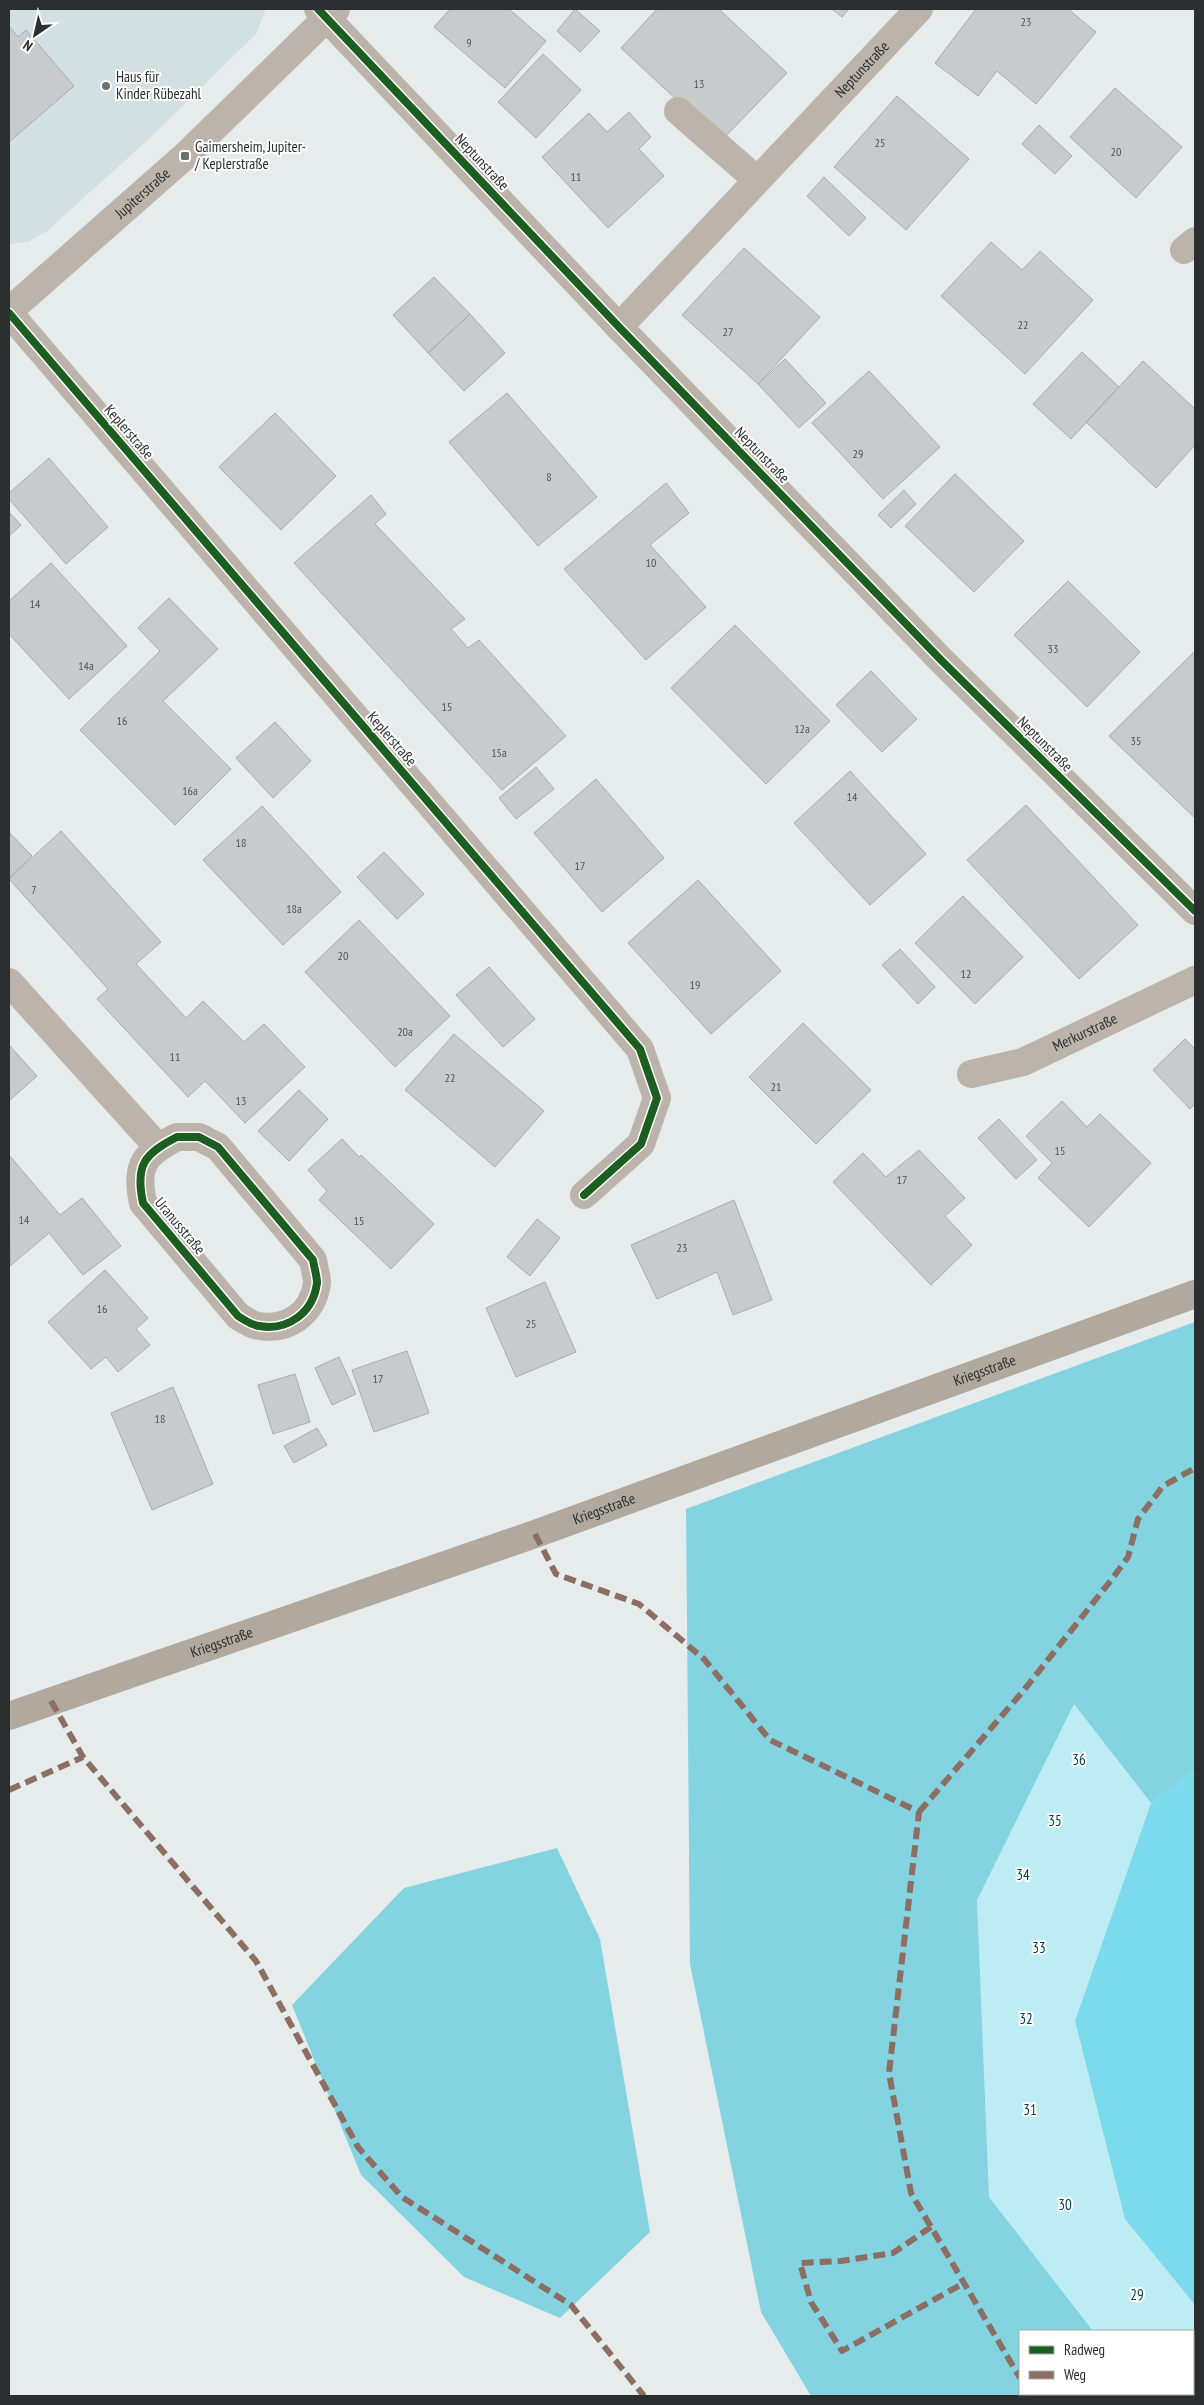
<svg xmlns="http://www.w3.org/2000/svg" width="1204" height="2405" viewBox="0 0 1204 2405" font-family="'PT Sans Narrow',sans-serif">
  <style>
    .built { fill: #d3e0e3 }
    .green { fill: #bdecf5 }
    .forest { fill: #83d3e1 }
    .water { fill: #7bdbec }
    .building { fill: #c7cbcc; stroke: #a8acad }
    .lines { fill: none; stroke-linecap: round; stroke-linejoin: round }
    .street { stroke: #bcb3ab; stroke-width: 28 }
    .secondary { stroke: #b1a89e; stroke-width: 28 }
    .quiet { stroke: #8d6e63; stroke-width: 6; stroke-dasharray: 12 6; stroke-linecap: butt }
    .cycleway-casing { stroke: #fff; stroke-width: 11 }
    .cycleway { stroke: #1b5e20; stroke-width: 8 }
    .poi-dot { fill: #6c7071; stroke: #fff; stroke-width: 2 }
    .labels { text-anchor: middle; stroke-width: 4; stroke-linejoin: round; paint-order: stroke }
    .number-label { font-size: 12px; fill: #515556 }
    .street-label { font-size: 15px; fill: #2a2e2f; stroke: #fff }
    .poi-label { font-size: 15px; fill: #2a2e2f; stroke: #fff; text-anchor: start }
    .park-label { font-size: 15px; fill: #01414b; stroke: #fff }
  </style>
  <rect width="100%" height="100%" fill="#e6ebec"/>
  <path class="built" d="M9,9H266L256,34L150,138L47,231L28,242L9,244Z"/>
  <path class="green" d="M1074,1703L1151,1803L1075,2021L1125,2219L1195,2305V2396H1144L1142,2394H1193V2331H1093L989,2197L977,1900Z"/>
  <path class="forest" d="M1195,1322V1771L1151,1803L1074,1704L977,1900L989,2197L1093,2331H1020V2394H1142L1144,2396H811L761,2312L690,1964L686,1509Z
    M557,1848L600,1939L650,2232L560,2318L464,2277L361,2175L292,2005L404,1888Z"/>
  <path class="water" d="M1195,1771V2305L1125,2219L1075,2021L1151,1803Z"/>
  <path class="building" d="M450,9H509L546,41L505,88L434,27Z
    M575,9L600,31L580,52L557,31Z
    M657,9H719L787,73L721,141L621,48Z
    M832,9H849L842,17Z
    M976,9H1068L1096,32L1036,104L997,71L978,96L935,63Z
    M9,26L18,37L26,30L74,86L9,142Z
    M543,54L581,90L536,138L498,102Z
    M1115,88L1182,147L1136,198L1070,137Z
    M897,96L969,159L906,230L834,167Z
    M629,112L651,137L639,149L664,176L608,228L542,157L589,113L607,132Z
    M1039,125L1072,156L1055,174L1022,144Z
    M824,177L866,218L849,236L807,196Z
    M991,242L1022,270L1040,251L1093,300L1025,374L941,296Z
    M744,248L820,317L758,384L682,315Z
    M434,277L470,314L428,353L393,315Z
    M470,314L505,353L464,391L428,353Z
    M1082,352L1119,387L1071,439L1033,404Z
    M785,359L826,403L799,428L758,384Z
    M1143,361L1195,409V445L1156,488L1086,422Z
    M869,371L940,447L883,499L812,423Z
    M507,393L597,497L538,546L449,442Z
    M275,413L336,476L281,530L219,467Z
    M49,458L108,527L66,564L9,499V493Z
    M955,474L1024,541L974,592L905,526Z
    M666,483L689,513L650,545L706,607L646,660L564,569Z
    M904,490L916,504L891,528L878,515Z
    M371,495L386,514L375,524L465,619L451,629L468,648L479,640L566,736L502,790L294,563Z
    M9,512L21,525L9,536Z
    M51,563L127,646L69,699L9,634V601Z
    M1068,581L1140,652L1087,707L1014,635Z
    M169,598L218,649L163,701L231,769L175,825L80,730L160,651L138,628Z
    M735,625L830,721L766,784L671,688Z
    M1195,651V818L1109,736Z
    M871,671L917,719L882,752L836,705Z
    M275,722L311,761L273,798L236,758Z
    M536,767L554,789L516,819L499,798Z
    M850,771L926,854L870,905L794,823Z
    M596,779L664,858L602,912L534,833Z
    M1026,805L1138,925L1079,979L967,860Z
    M262,806L341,892L283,945L203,860Z
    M61,831L161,942L136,964L186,1018L203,1001L244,1042L264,1024L305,1067L245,1123L205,1081L188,1097L97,999L108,989L9,879Z
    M9,832L32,856L9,878Z
    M384,852L424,894L397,919L357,877Z
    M698,880L781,971L711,1034L628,943Z
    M963,896L1023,957L975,1004L915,943Z
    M359,920L450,1016L395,1067L305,972Z
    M900,949L935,987L918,1004L882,965Z
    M489,967L535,1019L503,1047L456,995Z
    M803,1023L871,1090L816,1144L749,1077Z
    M454,1034L544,1111L495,1167L405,1090Z
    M1185,1039L1195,1049V1104L1190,1109L1153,1070Z
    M9,1045L37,1076L9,1101Z
    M299,1090L328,1119L289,1161L258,1131Z
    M1062,1101L1087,1127L1100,1114L1151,1163L1089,1227L1038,1178L1052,1163L1026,1136Z
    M999,1119L1037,1160L1016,1179L978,1138Z
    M342,1139L359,1157L361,1155L434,1224L391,1269L319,1200L327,1191L308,1170Z
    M919,1150L965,1198L945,1216L972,1245L931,1285L833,1182L863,1153L886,1177Z
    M9,1155L60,1215L82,1198L121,1246L83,1275L49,1233L10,1266Z
    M734,1200L772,1300L733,1315L717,1272L657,1299L631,1245Z
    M537,1219L560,1238L530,1276L507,1257Z
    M105,1270L148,1318L136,1329L150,1345L118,1372L106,1357L91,1369L48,1322Z
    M545,1282L576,1352L516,1377L486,1308Z
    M407,1351L429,1413L374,1432L352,1370Z
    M339,1357L356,1394L332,1405L315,1368Z
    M295,1374L310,1422L273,1434L258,1385Z
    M173,1387L213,1484L152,1510L111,1413Z
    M317,1428L327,1445L294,1463L284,1446Z"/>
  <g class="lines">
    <g class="street">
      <path d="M318,9L619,327L941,660L1195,911"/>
      <path d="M678,111L757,180"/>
      <path d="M1184,250L1195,241"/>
      <path id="s1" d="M9,311L185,156L336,9"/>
      <path d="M9,313L640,1049L657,1098L641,1144L584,1195"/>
      <path id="s2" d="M619,327L919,9"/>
      <path d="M9,982L158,1147"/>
      <path id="s3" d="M971,1074L1023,1062L1195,980"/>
      <path d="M177,1137H199L218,1147L313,1260C314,1267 317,1276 317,1283C313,1313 288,1331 259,1326C252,1325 244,1320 238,1316L143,1203C135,1165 144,1154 177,1137Z"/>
    </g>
    <path class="secondary" id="s4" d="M9,1716L535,1534L1195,1294"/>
    <path class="quiet" d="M535,1534L556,1574L639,1604L704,1659L770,1740L919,1812L889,2073L911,2193L1020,2378
      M51,1701L83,1757L256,1961L358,2147L402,2197L571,2305L644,2396
      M9,1790L83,1757
      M919,1812L1024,1690L1112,1579L1128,1557L1138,1519L1163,1486L1195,1468
      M931,2227L893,2253L841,2261L800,2263L811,2302L842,2351L964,2283
      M1034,2394L1036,2396"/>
    <defs>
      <path id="cycleway" d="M318,9L619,327L941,660L1195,911
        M9,313L640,1049L657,1098L641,1144L584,1195
        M177,1137H199L218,1147L313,1260C314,1267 317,1276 317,1283C313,1313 288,1331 259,1326C252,1325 244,1320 238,1316L143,1203C135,1165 144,1154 177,1137Z"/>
    </defs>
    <use href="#cycleway" class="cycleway-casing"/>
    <use href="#cycleway" class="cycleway"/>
  </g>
  <g class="poi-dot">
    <circle cx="106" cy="86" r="5"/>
    <rect x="180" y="151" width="10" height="10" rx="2.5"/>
  </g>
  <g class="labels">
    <g class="number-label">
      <text x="1026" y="26">23</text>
      <text x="469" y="47">9</text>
      <text x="699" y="88">13</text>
      <text x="880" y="147">25</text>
      <text x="1116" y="156">20</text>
      <text x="576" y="181">11</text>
      <text x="1023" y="329">22</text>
      <text x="728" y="336">27</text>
      <text x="858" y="458">29</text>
      <text x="549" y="481">8</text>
      <text x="651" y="567">10</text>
      <text x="35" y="608">14</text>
      <text x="1053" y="653">33</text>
      <text x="86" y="670">14a</text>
      <text x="447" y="711">15</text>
      <text x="122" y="725">16</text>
      <text x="802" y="733">12a</text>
      <text x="1136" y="745">35</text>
      <text x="499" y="757">15a</text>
      <text x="190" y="795">16a</text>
      <text x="852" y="801">14</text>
      <text x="241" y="847">18</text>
      <text x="580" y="870">17</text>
      <text x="34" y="894">7</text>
      <text x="294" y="913">18a</text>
      <text x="343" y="960">20</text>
      <text x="966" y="978">12</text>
      <text x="695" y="989">19</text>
      <text x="405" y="1036">20a</text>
      <text x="175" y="1061">11</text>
      <text x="450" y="1082">22</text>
      <text x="776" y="1091">21</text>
      <text x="241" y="1105">13</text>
      <text x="1060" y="1155">15</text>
      <text x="902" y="1184">17</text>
      <text x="24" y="1224">14</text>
      <text x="359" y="1225">15</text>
      <text x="682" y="1252">23</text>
      <text x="102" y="1313">16</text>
      <text x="531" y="1328">25</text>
      <text x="378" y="1383">17</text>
      <text x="160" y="1423">18</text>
    </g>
    <g class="street-label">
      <text dy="5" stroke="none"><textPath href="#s2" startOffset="354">Neptunstraße</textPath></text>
      <text transform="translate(482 162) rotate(47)" y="5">Neptunstraße</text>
      <text dy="5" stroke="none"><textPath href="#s1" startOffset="178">Jupiterstraße</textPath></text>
      <text transform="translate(129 432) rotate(49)" y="5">Keplerstraße</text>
      <text transform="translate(762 455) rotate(46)" y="5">Neptunstraße</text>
      <text transform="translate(392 739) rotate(49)" y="5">Keplerstraße</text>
      <text transform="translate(1045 744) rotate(45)" y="5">Neptunstraße</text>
      <text dy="5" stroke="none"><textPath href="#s3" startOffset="122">Merkurstraße</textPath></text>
      <text transform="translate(180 1226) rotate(50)" y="5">Uranusstraße</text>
      <text dy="5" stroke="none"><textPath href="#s4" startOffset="1035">Kriegsstraße</textPath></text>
      <text dy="5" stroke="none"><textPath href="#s4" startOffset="630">Kriegsstraße</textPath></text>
      <text dy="5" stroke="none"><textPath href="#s4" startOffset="225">Kriegsstraße</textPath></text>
    </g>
    <g class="poi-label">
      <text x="116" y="82">Haus für<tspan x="116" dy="17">Kinder Rübezahl</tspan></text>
      <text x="195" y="152">Gaimersheim, Jupiter-<tspan x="195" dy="17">/ Keplerstraße</tspan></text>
    </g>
    <g class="park-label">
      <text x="1079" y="1765">36</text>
      <text x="1055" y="1826">35</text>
      <text x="1023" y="1880">34</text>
      <text x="1039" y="1953">33</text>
      <text x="1026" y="2024">32</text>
      <text x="1030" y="2115">31</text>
      <text x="1065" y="2210">30</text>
      <text x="1137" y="2300">29</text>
    </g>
  </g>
  <rect width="1204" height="2405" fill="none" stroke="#2a2e2f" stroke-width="20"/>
  <rect x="1019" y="2330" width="175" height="65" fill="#ffffff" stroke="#aaabac"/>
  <rect x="1029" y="2346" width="25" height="8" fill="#1b5e20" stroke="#aaabac"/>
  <text x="1064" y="2355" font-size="15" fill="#2a2e2f">Radweg</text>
  <rect x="1029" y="2371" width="25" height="8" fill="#8d6e63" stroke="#aaabac"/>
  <text x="1064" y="2380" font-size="15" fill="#2a2e2f">Weg</text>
  <g transform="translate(35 35) rotate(214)" stroke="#ffffff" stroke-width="4" paint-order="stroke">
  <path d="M0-4L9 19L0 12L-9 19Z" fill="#2a2e2f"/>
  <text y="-8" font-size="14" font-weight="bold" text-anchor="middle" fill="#2a2e2f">N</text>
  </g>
</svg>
